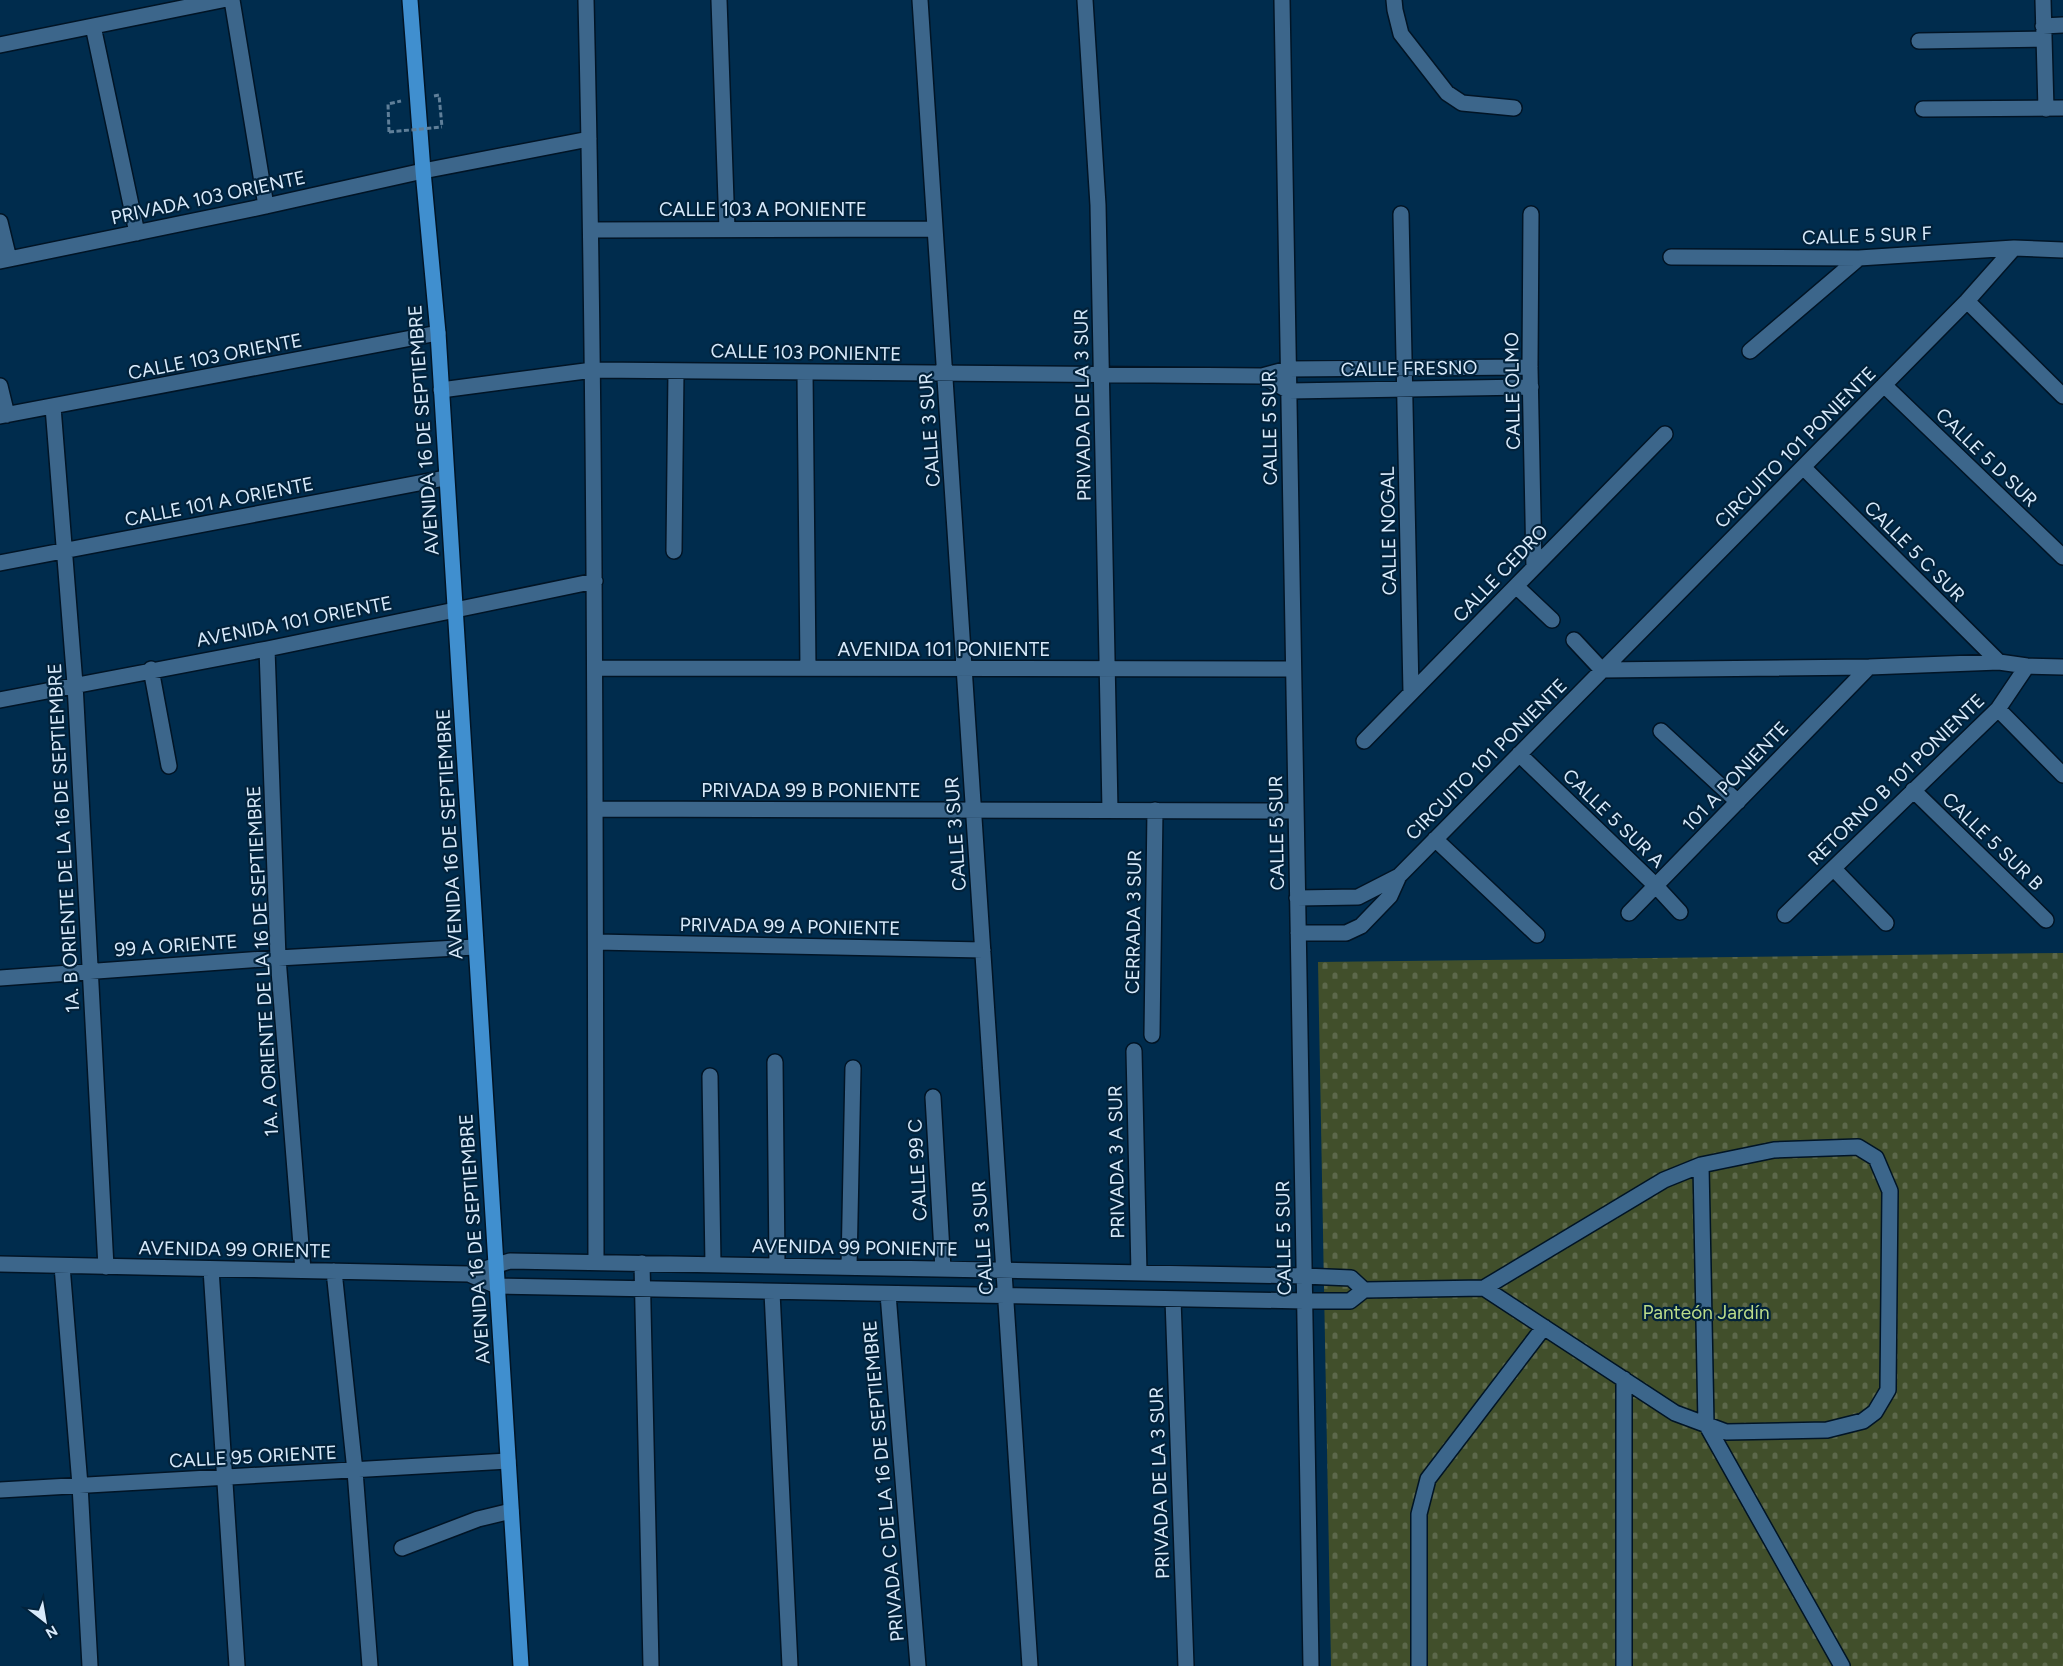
<svg xmlns="http://www.w3.org/2000/svg" width="2063" height="1666" viewBox="0 0 2063 1666" font-family="Figtree,sans-serif">
  <style>
    .cemetery { fill: url(#cemetery-stones) }
    .lines { fill: none; stroke-linecap: round; stroke-linejoin: round }
    .minor-casing { stroke: #011425; stroke-width: 18 }
    .major-casing { stroke: #011425; stroke-width: 18 }
    .path { stroke: #5f7f99; stroke-width: 3; stroke-dasharray: 5 2.5; stroke-linecap: butt }
    .minor { stroke: #3c668b; stroke-width: 15 }
    .major { stroke: #408fcf; stroke-width: 15 }
    .path-bridge { stroke: #5f7f99; stroke-width: 3; stroke-dasharray: 5 2.5; stroke-linecap: butt }
    .labels { text-anchor: middle; stroke-width: 4.5; stroke-linejoin: round; paint-order: stroke }
    .street-label { font-size: 19px; fill: #d8eafb; stroke: #02223b }
    .park-label { font-size: 19px; fill: #bbdc8a; stroke: #02223b }
  </style>
  <defs>
    <pattern id="cemetery-stones" width="16" height="16" patternUnits="userSpaceOnUse" patternTransform="scale(1.25)"><rect width="16" height="16" fill="#414f2b"/><path d="M2 7V4a2 2 0 0 1 4 0v3zM10 15v-3a2 2 0 0 1 4 0v3z" fill="#5c684b"/></pattern>
  </defs>
  <rect width="100%" height="100%" fill="#002c4d"/>
  <path class="cemetery" d="M2063,953V1666H1331L1318,962Z"/>
  <g class="lines">
    <defs>
      <path id="minor" d="M232,0L266,206
        M586,0C596,421 595,841 596,1262
        M719,0L727,229
        M920,0L1030,1666
        M1085,0L1098,205L1110,810
        M1282,0L1311,1666
        M1394,0L1395,10L1401,34L1447,93L1462,103L1514,108
        M2043,0L2046,109
        M93,26L137,233
        M2043,26L2063,25
        M1919,41L2044,39
        M0,45L222,0
        M1923,109L2063,108
        M1401,214L1411,692
        M1531,214L1530,367L1534,567
        M0,222L9,259
        M591,230L935,229
        M1671,257L1859,258L2014,248L2063,250
        M0,261L266,206L423,171L589,139
        M1967,301L2063,396
        M1750,351L1859,258
        M805,372L808,668
        M1262,376L1289,391L1531,387
        M1884,385L2063,557
        M0,386L7,415
        M441,390L593,370L1262,376L1288,369L1530,367
        M53,407L75,684L106,1267
        M0,416L438,333
        M1803,467L1999,662
        M674,551L676,371
        M0,563L445,478
        M1516,586L1552,620
        M1574,640L1602,670L1869,667L1999,662L2027,666L2063,667
        M267,649L278,958L303,1270
        M595,668L1293,669
        M151,669L169,766
        M0,700L267,649L595,581
        M1998,709L2063,775
        M1661,731L1738,802
        M1364,741L1665,434
        M1519,754L1656,886L1680,912
        M1913,790L2046,920
        M596,809L1296,811
        M1435,839L1537,935
        M1834,869L1886,923
        M1297,898L1358,897L1399,876L1967,301L2014,248
        M1629,913L1869,667
        M1785,915L1998,709L2027,666
        M1298,933H1346L1361,926L1390,896L1399,876
        M596,942L983,950
        M0,978L278,958L475,947
        M1152,1035L1155,810
        M1134,1051L1139,1273
        M775,1062L777,1266
        M710,1076L713,1265
        M933,1097L943,1269
        M1701,1165L1706,1424L1842,1666
        M642,1263L651,1666
        M0,1264L469,1274L510,1261L1304,1276L1351,1278L1364,1290
        M62,1266L80,1485L90,1666
        M849,1267L853,1068
        M211,1269L237,1666
        M334,1271L355,1471L370,1666
        M469,1274L497,1286L1304,1301H1350L1364,1290L1484,1288L1675,1413L1726,1432L1827,1430L1863,1421L1875,1412L1888,1390L1890,1191L1876,1158L1858,1147L1774,1150L1701,1165L1664,1180L1484,1288
        M772,1292L790,1666
        M888,1294L918,1666
        M1173,1299L1186,1666
        M1624,1379V1666
        M0,1490L508,1461
        M402,1548L478,1519L511,1511
        M1419,1666V1514L1428,1479L1544,1327"/>
      <path id="major" d="M410,0L423,171L438,333L521,1666"/>
    </defs>
    <use href="#minor" class="minor-casing"/>
    <use href="#major" class="major-casing"/>
    <path class="path" d="M434,96L439,95L442,127
      M389,132L388,104L401,101"/>
    <use href="#minor" class="minor"/>
    <use href="#major" class="major"/>
    <path class="path-bridge" d="M389,132L442,127"/>
  </g>
  <g class="labels">
    <g class="street-label">
      <text transform="translate(208 197) rotate(-12)" y="7">PRIVADA 103 ORIENTE</text>
      <text x="763" y="216">CALLE 103 A PONIENTE</text>
      <text transform="translate(1867 235) rotate(-2)" y="7">CALLE 5 SUR F</text>
      <text transform="translate(806 352) rotate(1)" y="7">CALLE 103 PONIENTE</text>
      <text transform="translate(215 356) rotate(-11)" y="7">CALLE 103 ORIENTE</text>
      <text transform="translate(1409 368) rotate(-1)" y="7">CALLE FRESNO</text>
      <text transform="translate(1512 391) rotate(-91)" y="7">CALLE OLMO</text>
      <text transform="translate(1082 405) rotate(-91)" y="7">PRIVADA DE LA 3 SUR</text>
      <text transform="translate(1269 428) rotate(-91)" y="7">CALLE 5 SUR</text>
      <text transform="translate(423 430) rotate(-94)" y="7">AVENIDA 16 DE SEPTIEMBRE</text>
      <text transform="translate(929 430) rotate(-94)" y="7">CALLE 3 SUR</text>
      <text transform="translate(1795 447) rotate(-45)" y="7">CIRCUITO 101 PONIENTE</text>
      <text transform="translate(1987 457) rotate(44)" y="7">CALLE 5 D SUR</text>
      <text transform="translate(219 501) rotate(-11)" y="7">CALLE 101 A ORIENTE</text>
      <text transform="translate(1388 531) rotate(-91)" y="7">CALLE NOGAL</text>
      <text transform="translate(1915 551) rotate(45)" y="7">CALLE 5 C SUR</text>
      <text transform="translate(1500 573) rotate(-46)" y="7">CALLE CEDRO</text>
      <text transform="translate(294 621) rotate(-11)" y="7">AVENIDA 101 ORIENTE</text>
      <text x="944" y="656">AVENIDA 101 PONIENTE</text>
      <text transform="translate(1486 759) rotate(-45)" y="7">CIRCUITO 101 PONIENTE</text>
      <text transform="translate(1735 776) rotate(-46)" y="7">101 A PONIENTE</text>
      <text transform="translate(1896 779) rotate(-44)" y="7">RETORNO B 101 PONIENTE</text>
      <text x="811" y="797">PRIVADA 99 B PONIENTE</text>
      <text transform="translate(1614 818) rotate(44)" y="7">CALLE 5 SUR A</text>
      <text transform="translate(1276 833) rotate(-91)" y="7">CALLE 5 SUR</text>
      <text transform="translate(449 834) rotate(-93)" y="7">AVENIDA 16 DE SEPTIEMBRE</text>
      <text transform="translate(955 834) rotate(-94)" y="7">CALLE 3 SUR</text>
      <text transform="translate(63 838) rotate(-93)" y="7">1A. B ORIENTE DE LA 16 DE SEPTIEMBRE</text>
      <text transform="translate(1993 841) rotate(44)" y="7">CALLE 5 SUR B</text>
      <text transform="translate(1133 922) rotate(-89)" y="7">CERRADA 3 SUR</text>
      <text transform="translate(790 926) rotate(1)" y="7">PRIVADA 99 A PONIENTE</text>
      <text transform="translate(176 945) rotate(-4)" y="7">99 A ORIENTE</text>
      <text transform="translate(262 961) rotate(-93)" y="7">1A. A ORIENTE DE LA 16 DE SEPTIEMBRE</text>
      <text transform="translate(1116 1162) rotate(-91)" y="7">PRIVADA 3 A SUR</text>
      <text transform="translate(917 1170) rotate(-93)" y="7">CALLE 99 C</text>
      <text transform="translate(982 1238) rotate(-94)" y="7">CALLE 3 SUR</text>
      <text transform="translate(1283 1238) rotate(-91)" y="7">CALLE 5 SUR</text>
      <text transform="translate(474 1239) rotate(-94)" y="7">AVENIDA 16 DE SEPTIEMBRE</text>
      <text transform="translate(855 1247) rotate(1)" y="7">AVENIDA 99 PONIENTE</text>
      <text transform="translate(235 1249) rotate(1)" y="7">AVENIDA 99 ORIENTE</text>
      <text transform="translate(253 1456) rotate(-3)" y="7">CALLE 95 ORIENTE</text>
      <text transform="translate(883 1481) rotate(-95)" y="7">PRIVADA C DE LA 16 DE SEPTIEMBRE</text>
      <text transform="translate(1159 1483) rotate(-92)" y="7">PRIVADA DE LA 3 SUR</text>
    </g>
    <g class="park-label">
      <text x="1706" y="1319">Panteón Jardín</text>
    </g>
  </g>
  <g transform="translate(45 1621) rotate(149)" stroke="#02223b" stroke-width="4" paint-order="stroke">
  <path d="M0-4L9 19L0 12L-9 19Z" fill="#d8eafb"/>
  <text y="-8" font-size="14" font-weight="bold" text-anchor="middle" fill="#d8eafb">N</text>
  </g>
</svg>
